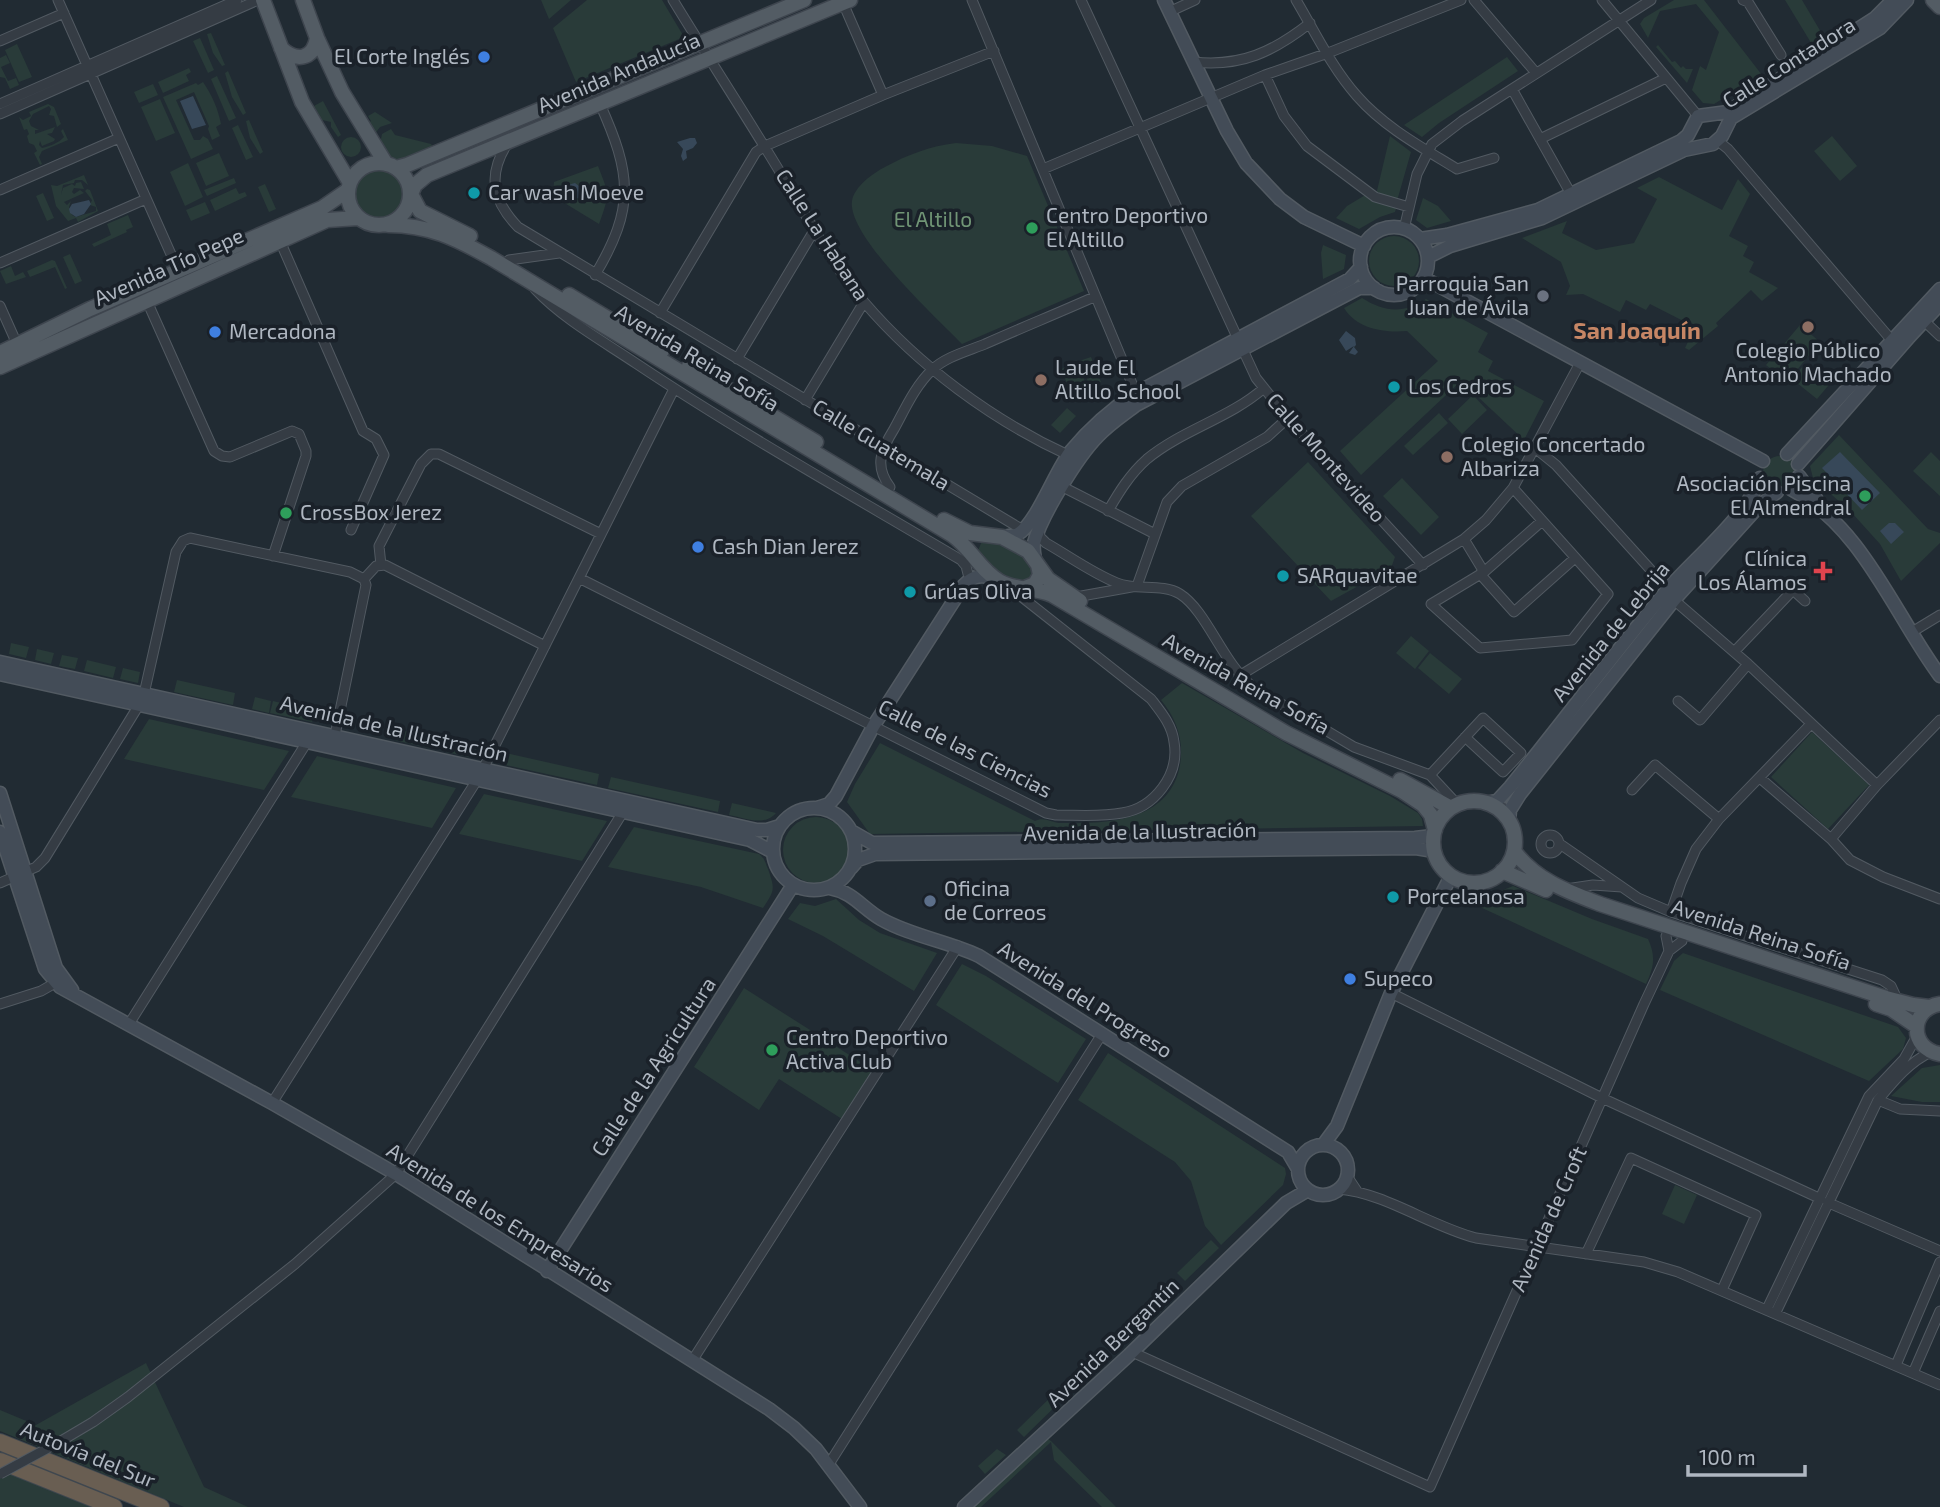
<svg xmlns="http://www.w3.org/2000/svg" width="1940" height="1507" viewBox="0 0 1940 1507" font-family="'Exo 2',sans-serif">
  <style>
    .green { fill: #293b39 }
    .water { fill: #374859 }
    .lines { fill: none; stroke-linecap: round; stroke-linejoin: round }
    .street-tunnel { stroke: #364048; stroke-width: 9; stroke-dasharray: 9 4.5; stroke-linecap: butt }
    .street-casing { stroke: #525a62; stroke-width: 11 }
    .secondary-casing { stroke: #525a62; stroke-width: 15 }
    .primary-casing { stroke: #3e454e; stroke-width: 17 }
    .highway-casing { stroke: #3f474f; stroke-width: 18 }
    .street { stroke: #353c44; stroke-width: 9 }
    .secondary { stroke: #434c57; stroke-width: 12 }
    .primary { stroke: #535c64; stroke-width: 14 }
    .highway { stroke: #695e52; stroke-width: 16 }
    .street-bridge-casing { stroke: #525a62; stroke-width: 11; stroke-linecap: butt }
    .street-bridge { stroke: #353c44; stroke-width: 9 }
    .shop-dot { fill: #3f7fe0; stroke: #1a2129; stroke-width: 2.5 }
    .culture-dot { fill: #0f9aa8; stroke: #1a2129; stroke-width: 2.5 }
    .leisure-dot { fill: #2e9e5b; stroke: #1a2129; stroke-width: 2.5 }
    .worship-dot { fill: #6b7280; stroke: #1a2129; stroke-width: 2.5 }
    .education-dot { fill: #8d6e63; stroke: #1a2129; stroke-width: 2.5 }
    .health-dot { fill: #e0444e; stroke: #1a2129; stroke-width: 2.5 }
    .service-dot { fill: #5c6f8a; stroke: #1a2129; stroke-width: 2.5 }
    .labels { text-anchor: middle; stroke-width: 7; stroke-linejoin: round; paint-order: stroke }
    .poi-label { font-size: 21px; fill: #afb7c1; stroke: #1a2129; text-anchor: start }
    .street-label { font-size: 21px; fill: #afb7c1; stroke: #1a2129 }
    .park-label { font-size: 21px; fill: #709475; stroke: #1a2129 }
    .neighbourhood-label { font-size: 23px; font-weight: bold; fill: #c68665; stroke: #1a2129 }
  </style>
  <rect width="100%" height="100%" fill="#212b33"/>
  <path class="green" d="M541,0H571L549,19Z
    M587,0H662L684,37L576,82L553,28Z
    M1674,0H1704L1762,75L1714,104L1703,103L1692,90L1700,66L1706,70L1719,32L1696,4L1660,11L1648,38L1640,24L1644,18Z
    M1785,0H1802L1825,39L1813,46Z
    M211,33L225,65L222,66L213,53L207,34Z
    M200,38L214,70L208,73L193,41Z
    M17,44L32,77L19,82L5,50Z
    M1658,45L1672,62L1675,61L1681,68L1683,66L1686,69H1693L1687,83L1656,47Z
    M6,55L10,63L1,67L8,81L16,78L19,85L10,89L5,78L0,77V58Z
    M1507,57L1518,71L1439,123L1422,137L1404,125Z
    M189,68L191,72L186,75L189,81L163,93L158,82Z
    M228,71L246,113L243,115L232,97L225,73Z
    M217,76L236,118L229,121L211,79Z
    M203,82C212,95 218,109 221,124L216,127L220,136L212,140L208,129L209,126L194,92L176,100L194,140H200L203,136L208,139L213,149L191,159L163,97L196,83L198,85Z
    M153,84L158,95L139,103L134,92Z
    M160,99L175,133L156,141L141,107Z
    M323,101L341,135L338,137L331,127V122L322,120L314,106Z
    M48,104L54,107L61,124L57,127L54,116L49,115L51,109L49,106L33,114L29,121L31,126L39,130H35V134L55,127L52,133L47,134L55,139L54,141L42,146L40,141L39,145L42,148C50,146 59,143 64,137L61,131L63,129L68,140L42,151L39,157L42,164L40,165L34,153L37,151L34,145L29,143L27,136L29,134L27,129L24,130L19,117L23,120L31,116L29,112Z
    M375,112L392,123L380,127L374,135L368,123L371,121L368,116Z
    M249,120L263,152L260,154L250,138L246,121Z
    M238,125L253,157L246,160L232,128Z
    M391,129L395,135L431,144L434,149L398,161L388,155L380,144L382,134Z
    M1390,136L1411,152L1397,201L1376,195Z
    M1832,136L1857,166L1840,181L1814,151Z
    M341 147a10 10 0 1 1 20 0a10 10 0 1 1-20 0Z
    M956,143L992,146L1027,156L1084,291L962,344C938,319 847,236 852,201C854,187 873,173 885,167C907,155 930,146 956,143Z
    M219,153L229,176L206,186L196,163Z
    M188,163L203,197L185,206L170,172Z
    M598,166C609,194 610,194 599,224L553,196L554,182Z
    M355 195a24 24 0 1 1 48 0a24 24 0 1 1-48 0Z
    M84,175L88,185L82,180H75L74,183L63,185L61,195L63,188L72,184L75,186L76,183L81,182L84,189L74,188L72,192L74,194L80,190L84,193L64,202L67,205L71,201L69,207L72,215L76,217L96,211V207L90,205L92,200L85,191L87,189L90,190L98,211L78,222L76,218L68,221L56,206L51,185L57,186Z
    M1659,177L1722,210L1738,179L1750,194L1729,236L1748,246L1743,256L1754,262L1749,272L1778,288L1762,301L1751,290L1716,323L1718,326L1689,350L1685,348L1695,327L1650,304L1646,310L1626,300L1620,312L1583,294L1566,295L1570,286L1561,262L1522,238L1567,221L1562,233L1596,250L1634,243L1657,199L1637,188Z
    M234,178L236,183L207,196L204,190Z
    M265,184L276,209L269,212L258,187Z
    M236,188L239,194L245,192L247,196L215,211L210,200Z
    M43,193L54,218L47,221L36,196Z
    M1367,194L1397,205L1395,212L1380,217L1359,229L1336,218L1347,206Z
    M1423,198L1438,206L1451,221L1427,228L1416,220Z
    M205,202L210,213L191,221L186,210Z
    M128,215L133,227L126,230L127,232L94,247L92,244L111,235L107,224Z
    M1369 261a25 25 0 1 1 50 0a25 25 0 1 1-50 0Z
    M1323,245L1346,255L1344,269L1323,279L1321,253Z
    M70,254L82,281L75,284L63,257Z
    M52,260L55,261L67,288L65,289L55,267L30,277L27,271Z
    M11,266L15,276L23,272L26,277L6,284L0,271Z
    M1362,298C1384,312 1404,314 1426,299L1488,333L1478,352L1493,361L1488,371L1544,401L1524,440L1461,381L1361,475L1340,451L1438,361L1407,331C1384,333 1357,329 1344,308Z
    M1800,325L1820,342L1787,382L1766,365Z
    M1091,357L1101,382L1090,386L1079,361Z
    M1077,362L1090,394L1074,400L1061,369Z
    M1803,366L1828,386L1817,399L1792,379Z
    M1473,395L1487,410L1462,434L1448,419Z
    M1067,408L1076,416L1060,433L1051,425Z
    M1439,413L1448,423L1413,455L1404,446Z
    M1839,435L1928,529L1940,533V543L1901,581L1880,544L1852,513L1813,478L1810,466Z
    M1931,452L1940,461V496L1913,471Z
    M1763 473a17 17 0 1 1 34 0a17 17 0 1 1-34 0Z
    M1308,462L1395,557L1391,568L1331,601L1251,516Z
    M1402,478L1439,517L1421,535L1383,496Z
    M982,541C1004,542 1023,552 1034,572L1030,581C1006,583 993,569 977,553Z
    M1411,636L1429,651L1415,669L1396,653Z
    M11,643L29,647L26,658L9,654Z
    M37,649L54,653L51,664L35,660Z
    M1430,653L1462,679L1449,694L1418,668Z
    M62,655L78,658L75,669L59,666Z
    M87,660L116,667L113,678L84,671Z
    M123,668L140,672L138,683L120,679Z
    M177,680L235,693L233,705L174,692Z
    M1182,683L1303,753L1390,796L1418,813L1422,819L1423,826L870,834L847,802L855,784L880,743L1035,821C1044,816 1052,823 1061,823C1106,824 1170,822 1180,765C1184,741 1177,719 1161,700Z
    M255,697L271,701L269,713L252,709Z
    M273,701L315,711L312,722L270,713Z
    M149,719L289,751L264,790L124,759Z
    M397,729L431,737L429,748L394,740Z
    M1812,732L1869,785L1828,829L1771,777Z
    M449,740L480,748L474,758L446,752Z
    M506,753L599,774L597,785L501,764Z
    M317,756L456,788L432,828L291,797Z
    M611,777L720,801L718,812L608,788Z
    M484,794L607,821L582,861L459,834Z
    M732,803L776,813C764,827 745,818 729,815Z
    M783 850a33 33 0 1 1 66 0a33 33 0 1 1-66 0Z
    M634,827L759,854C765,859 765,862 768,869C775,889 775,890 763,908L701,887L608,867Z
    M1513,886L1592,919L1648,939C1656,956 1654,967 1646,984L1467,901L1470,897L1489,896Z
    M836,899L859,920L880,933L937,953L914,991L823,936L788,919L800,903L815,906Z
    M1683,953L1898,1027L1906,1038L1903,1049L1869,1081L1660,990L1674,961Z
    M962,964L986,976L1086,1039L1058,1083L936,1005Z
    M744,988L873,1070L842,1119L779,1079L759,1110L694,1067Z
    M1108,1053L1285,1168L1286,1174L1283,1185L1221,1245L1205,1226L1191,1181L1175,1162L1078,1100Z
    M1940,1065V1102H1922L1891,1096L1922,1068Z
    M1675,1185L1697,1195L1684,1224L1662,1214Z
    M1211,1240L1219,1248L1185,1281L1177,1273Z
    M1173,1278L1180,1285L1154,1310L1148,1303Z
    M1127,1322L1135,1329L1115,1348L1108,1341Z
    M1102,1347L1109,1354L1024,1437L1017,1430Z
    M146,1363L204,1487L248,1507H184L0,1431V1410L36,1425Z
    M1045,1437L1051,1441L1116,1507H1102L1054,1460L1051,1442L981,1507H967Z
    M997,1449L1006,1455L985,1474L978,1466Z
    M0,1470L91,1507H0Z"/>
  <path class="water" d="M193,96L206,125L192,129L180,101Z
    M690,138H695L697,143L693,148L686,151L687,158L683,161L681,156L683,149L677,142Z
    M575,183L583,189L582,196L576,199L562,190L564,186Z
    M89,200L91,204L84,214L76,217L70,213L69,209L72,204Z
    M1346,331L1355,338L1356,345L1354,347L1358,352L1355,355L1349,353L1354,346L1346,351L1339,340Z
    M1840,452L1880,493L1862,510L1822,468Z
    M1889,523H1895L1904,532L1891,544L1880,531Z"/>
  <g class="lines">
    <path class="street-tunnel" d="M1781,55L1786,65"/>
    <defs>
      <path id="street" d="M58,0L178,270
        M673,0C709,59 747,117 783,177C809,219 832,265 864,302C919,366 992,420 1068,455
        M972,0L1136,393
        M1081,0L1256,378L1288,418L1423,565
        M1296,0C1315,32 1332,68 1357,96C1384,127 1423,148 1457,169L1494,158
        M1474,0L1536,73
        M1602,0L1698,116
        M1743,0L1748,2L1781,55
        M843,3L883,95
        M1169,12L1195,0
        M0,41L64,13
        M1194,62C1241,67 1273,52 1310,23
        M1265,75L1284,116L1307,146L1375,197L1409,207
        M1512,89L1571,194
        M0,104L237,0
        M0,114L258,0
        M1540,139L1666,78
        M1718,141L1728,149L1894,343
        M507,144C487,176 493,201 518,227L1023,530
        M1043,169L1265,75L1328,53L1461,0
        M0,190L119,138
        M1404,229L1417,174L1432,144L1462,121L1651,0
        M280,241L363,431L376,439L384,455L351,530
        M509,260L559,253
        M0,263L146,199
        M595,275C636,207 631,173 600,104
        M535,289C563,319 603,341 637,364C742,434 853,496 961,560L966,566L968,574
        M146,299L214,451L222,456L230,457L292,431L299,434L306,451V456L273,556
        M0,306L17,344
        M660,313L756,152L765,146L883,95L994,51
        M1921,318L1940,336
        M737,359L815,229
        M805,400L864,302
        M1535,448L1556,465L1668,589
        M890,487C874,466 881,450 894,429C905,409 915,386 932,370C945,357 968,351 985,344C1021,328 1058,313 1094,297
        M1063,487L1155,534
        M1513,488L1608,594L1572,640L1480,648L1431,604L1484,572L1542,521
        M1108,511C1119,492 1130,474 1147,459C1182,430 1230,418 1264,388
        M1039,529L1040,537L1046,543C1069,556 1092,573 1117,583C1136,591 1162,583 1180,594C1207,611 1223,664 1253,687L1354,747L1430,775L1457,804
        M1464,539L1484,572
        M381,565L379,546L421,464L431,454H439L601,534
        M1480,574L1514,612L1575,558
        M579,578L1046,813L1056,815C1078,815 1101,817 1122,813C1154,808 1180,775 1174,742C1172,725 1161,712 1151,699L1013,590
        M364,579L376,566L385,565L545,646
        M1076,597L1137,586L1167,502L1182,486L1267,437L1288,418
        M1674,600L1748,664L1877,785
        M1912,632L1940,615
        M1734,652L1793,590L1805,601
        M1239,676L1464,539L1486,520L1513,488L1580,363
        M144,694L176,552L183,541L190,538L350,572L364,579L366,585L335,735
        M1678,701L1700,720L1748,664
        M483,769L674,389
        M1430,775L1483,718L1521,753L1503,772L1465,737
        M1760,778L1831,839L1850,860L1883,877L1940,899
        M1632,790L1655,765L1719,819
        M1541 844a9 9 0 1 1 18 0a9 9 0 1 1-18 0Z
        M1831,839L1877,785L1940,720
        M1560,844L1638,898L1671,912L1882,980L1891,986L1898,1001
        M0,883L36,867L45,858L139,705
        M1566,889L1593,885L1622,887
        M1671,912L1681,883L1696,849L1719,819L1811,724
        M1666,936L1669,951
        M1391,993L1602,1098L1821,1199
        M0,1004L41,991L55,983
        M129,1024L307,742
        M1878,1100L1900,1109L1940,1111
        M272,1103L477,780
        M1347,1176L1357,1191
        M1339,1189C1385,1193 1430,1226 1476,1238L1644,1262L1678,1272L1940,1385
        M1829,1203L1940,1251
        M1586,1254L1631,1158L1756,1215L1722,1290
        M1767,1309L1869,1096L1904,1059L1917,1036
        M1776,1312L1878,1100C1893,1082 1909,1062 1931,1052
        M1132,1352L1430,1487L1644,1004L1669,951L1682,941
        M692,1361L958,946
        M1896,1365L1940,1262
        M1913,1373L1940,1311
        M61,1441L93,1422L128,1397L295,1264L396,1174L623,812
        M829,1464L1102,1034"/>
      <path id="secondary" d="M1164,0L1227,131L1246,163L1280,199L1304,217L1364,246
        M1758,93L1875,18L1893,0
        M1360 261a34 34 0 1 1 68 0a34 34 0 1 1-68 0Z
        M1420,239L1447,235L1538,210L1681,141L1688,135L1698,116L1728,112L1740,104
        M1428,257L1450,246L1542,218L1684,150L1713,144L1722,136L1731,118L1880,28L1907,0
        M1424,278L1763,461
        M1787,454L1940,289
        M1798,464L1910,336L1940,304
        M1799,476L1816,498
        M1791,489C1863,527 1894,614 1940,676
        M1002,537C1007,536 1013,536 1018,534C1037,523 1055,471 1071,451C1090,428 1110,410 1136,393L1350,279L1361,267
        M1035,559C1034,553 1033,548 1034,543C1041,516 1078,456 1098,436C1109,424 1123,415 1136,405L1359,288H1374
        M0,662L757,830H767L780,826
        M0,674L750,840L773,852
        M0,793L56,968L72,990
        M1486,803L1497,801L1510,787C1563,722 1614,653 1668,589C1695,558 1747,516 1760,478
        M817,808L829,804L836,796L874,725L964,585C974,575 981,575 995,578
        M773 849a41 41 0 1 1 82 0a41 41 0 1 1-82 0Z
        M1509,821L1510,810L1520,794L1674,600L1759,506L1777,492
        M851,831L872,843L1415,838L1433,836
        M0,832L45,969L60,987L272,1103L396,1174L769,1409L794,1428L816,1449L860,1507
        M851,868L858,860L875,854L1416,848L1434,851
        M830,888C853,892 862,908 881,919C911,936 947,941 979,956L1288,1152L1298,1169
        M1298 1170a25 25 0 1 1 50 0a25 25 0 1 1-50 0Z
        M1323,1145L1337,1126L1391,993L1451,876
        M547,1271L793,885
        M964,1507L1129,1355L1286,1203L1308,1190"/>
      <path id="primary" d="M263,0L302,102L350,183
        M303,0L317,38L342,92L386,164
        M1933,0L1940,7
        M281,48C296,62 313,60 317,38
        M348 194a31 31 0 1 1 62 0a31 31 0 1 1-62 0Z
        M396,168L407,165L804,0
        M411,194L420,211L470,236
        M411,194L415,185L427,175L850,0
        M388,225C429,225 455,238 491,258L952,535C971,548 979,569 999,581C1016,591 1035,587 1052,595L1286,733L1402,791L1423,805L1431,815L1435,830
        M569,295L662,351
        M0,353L90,309L322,208L348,190
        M689,366L816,442
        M0,367L327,220L358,218
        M944,520L970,533L1002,537L1028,551L1038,565L1040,575L1035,584L1025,588
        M1038,565L1048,579L1080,601
        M1400,780L1451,808
        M1433 842a41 41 0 1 1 82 0a41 41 0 1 1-82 0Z
        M1514,851C1536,880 1566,891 1600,904L1886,998L1913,1005L1929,1007
        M1502,871L1546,890
        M1876,1004L1891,1009L1916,1026
        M1940,1004C1909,1009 1909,1049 1940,1054"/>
      <path id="highway" d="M0,1442L161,1507
        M0,1461L114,1507"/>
    </defs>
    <use href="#street" class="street-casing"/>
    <use href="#secondary" class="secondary-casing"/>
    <use href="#primary" class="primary-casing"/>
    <use href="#highway" class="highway-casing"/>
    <use href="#street" class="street"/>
    <use href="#secondary" class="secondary"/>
    <use href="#primary" class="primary"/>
    <use href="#highway" class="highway"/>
    <defs>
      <path id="street-bridge" d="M0,1474L61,1441"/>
    </defs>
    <use href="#street-bridge" class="street-bridge-casing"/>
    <use href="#street-bridge" class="street-bridge"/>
  </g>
  <g class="shop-dot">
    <circle cx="484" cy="57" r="7"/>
    <circle cx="215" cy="332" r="7"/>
    <circle cx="698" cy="547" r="7"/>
    <circle cx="1350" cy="979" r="7"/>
  </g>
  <g class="culture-dot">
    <circle cx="474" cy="193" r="7"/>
    <circle cx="1394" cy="387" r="7"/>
    <circle cx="1283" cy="576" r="7"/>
    <circle cx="910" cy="592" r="7"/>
    <circle cx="1393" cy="897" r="7"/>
  </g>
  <g class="leisure-dot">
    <circle cx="1032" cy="228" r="7"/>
    <circle cx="1865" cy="496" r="7"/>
    <circle cx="286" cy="513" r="7"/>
    <circle cx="772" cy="1050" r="7"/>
  </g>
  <circle class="worship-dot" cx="1543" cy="296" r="7"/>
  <g class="education-dot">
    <circle cx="1808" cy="327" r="7"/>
    <circle cx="1041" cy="380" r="7"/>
    <circle cx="1447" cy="457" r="7"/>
  </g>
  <path class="health-dot" d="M1819.5 560.5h7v7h7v7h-7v7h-7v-7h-7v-7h7z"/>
  <circle class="service-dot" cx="930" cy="901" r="7"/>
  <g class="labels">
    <g class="poi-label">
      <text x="470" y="64" text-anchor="end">El Corte Inglés</text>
      <text x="488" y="200">Car wash Moeve</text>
      <text x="1046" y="223">Centro Deportivo<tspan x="1046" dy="24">El Altillo</tspan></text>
      <text x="1529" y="291" text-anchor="end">Parroquia San<tspan x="1529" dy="24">Juan de Ávila</tspan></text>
      <text x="229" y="339">Mercadona</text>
      <text x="1808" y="358" text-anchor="middle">Colegio Público<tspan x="1808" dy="24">Antonio Machado</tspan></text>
      <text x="1055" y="375">Laude El<tspan x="1055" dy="24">Altillo School</tspan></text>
      <text x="1408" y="394">Los Cedros</text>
      <text x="1461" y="452">Colegio Concertado<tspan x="1461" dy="24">Albariza</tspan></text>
      <text x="1851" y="491" text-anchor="end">Asociación Piscina<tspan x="1851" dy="24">El Almendral</tspan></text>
      <text x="300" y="520">CrossBox Jerez</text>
      <text x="712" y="554">Cash Dian Jerez</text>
      <text x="1807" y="566" text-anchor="end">Clínica<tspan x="1807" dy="24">Los Álamos</tspan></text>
      <text x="1297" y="583">SARquavitae</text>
      <text x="924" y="599">Grúas Oliva</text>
      <text x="944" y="896">Oficina<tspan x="944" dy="24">de Correos</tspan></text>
      <text x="1407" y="904">Porcelanosa</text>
      <text x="1364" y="986">Supeco</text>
      <text x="786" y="1045">Centro Deportivo<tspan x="786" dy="24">Activa Club</tspan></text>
    </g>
    <g class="street-label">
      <text transform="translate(1789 63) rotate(-32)" y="7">Calle Contadora</text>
      <text transform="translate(619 73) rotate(-23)" y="7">Avenida Andalucía</text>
      <text transform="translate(822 235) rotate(57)" y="7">Calle La Habana</text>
      <text transform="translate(169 267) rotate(-24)" y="7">Avenida Tío Pepe</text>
      <text transform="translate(697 358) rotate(31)" y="7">Avenida Reina Sofía</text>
      <text transform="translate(881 445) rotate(31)" y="7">Calle Guatemala</text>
      <text transform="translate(1326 458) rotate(48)" y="7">Calle Montevideo</text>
      <text transform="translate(1611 632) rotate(-51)" y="7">Avenida de Lebrija</text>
      <text transform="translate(1246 684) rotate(29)" y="7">Avenida Reina Sofía</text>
      <text transform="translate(394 729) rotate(13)" y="7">Avenida de la Ilustración</text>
      <text transform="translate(965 749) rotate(27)" y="7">Calle de las Ciencias</text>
      <text transform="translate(1140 832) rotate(-1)" y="7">Avenida de la Ilustración</text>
      <text transform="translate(1761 935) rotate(18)" y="7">Avenida Reina Sofía</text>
      <text transform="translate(1085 1000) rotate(32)" y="7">Avenida del Progreso</text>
      <text transform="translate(654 1067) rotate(-57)" y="7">Calle de la Agricultura</text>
      <text transform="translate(500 1218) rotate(32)" y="7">Avenida de los Empresarios</text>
      <text transform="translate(1549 1219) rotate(-66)" y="7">Avenida de Croft</text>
      <text transform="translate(1113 1343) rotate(-44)" y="7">Avenida Bergantín</text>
      <text transform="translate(88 1455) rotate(22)" y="7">Autovía del Sur</text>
    </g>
    <g class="park-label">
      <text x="933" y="227">El Altillo</text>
    </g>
    <g class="neighbourhood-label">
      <text x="1637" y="339">San Joaquín</text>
    </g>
  </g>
  <path d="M1688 1465v10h117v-10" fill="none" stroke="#afb7c1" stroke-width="3.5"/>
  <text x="1699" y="1465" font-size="21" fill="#afb7c1" stroke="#1a2129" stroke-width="5" paint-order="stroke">100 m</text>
</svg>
